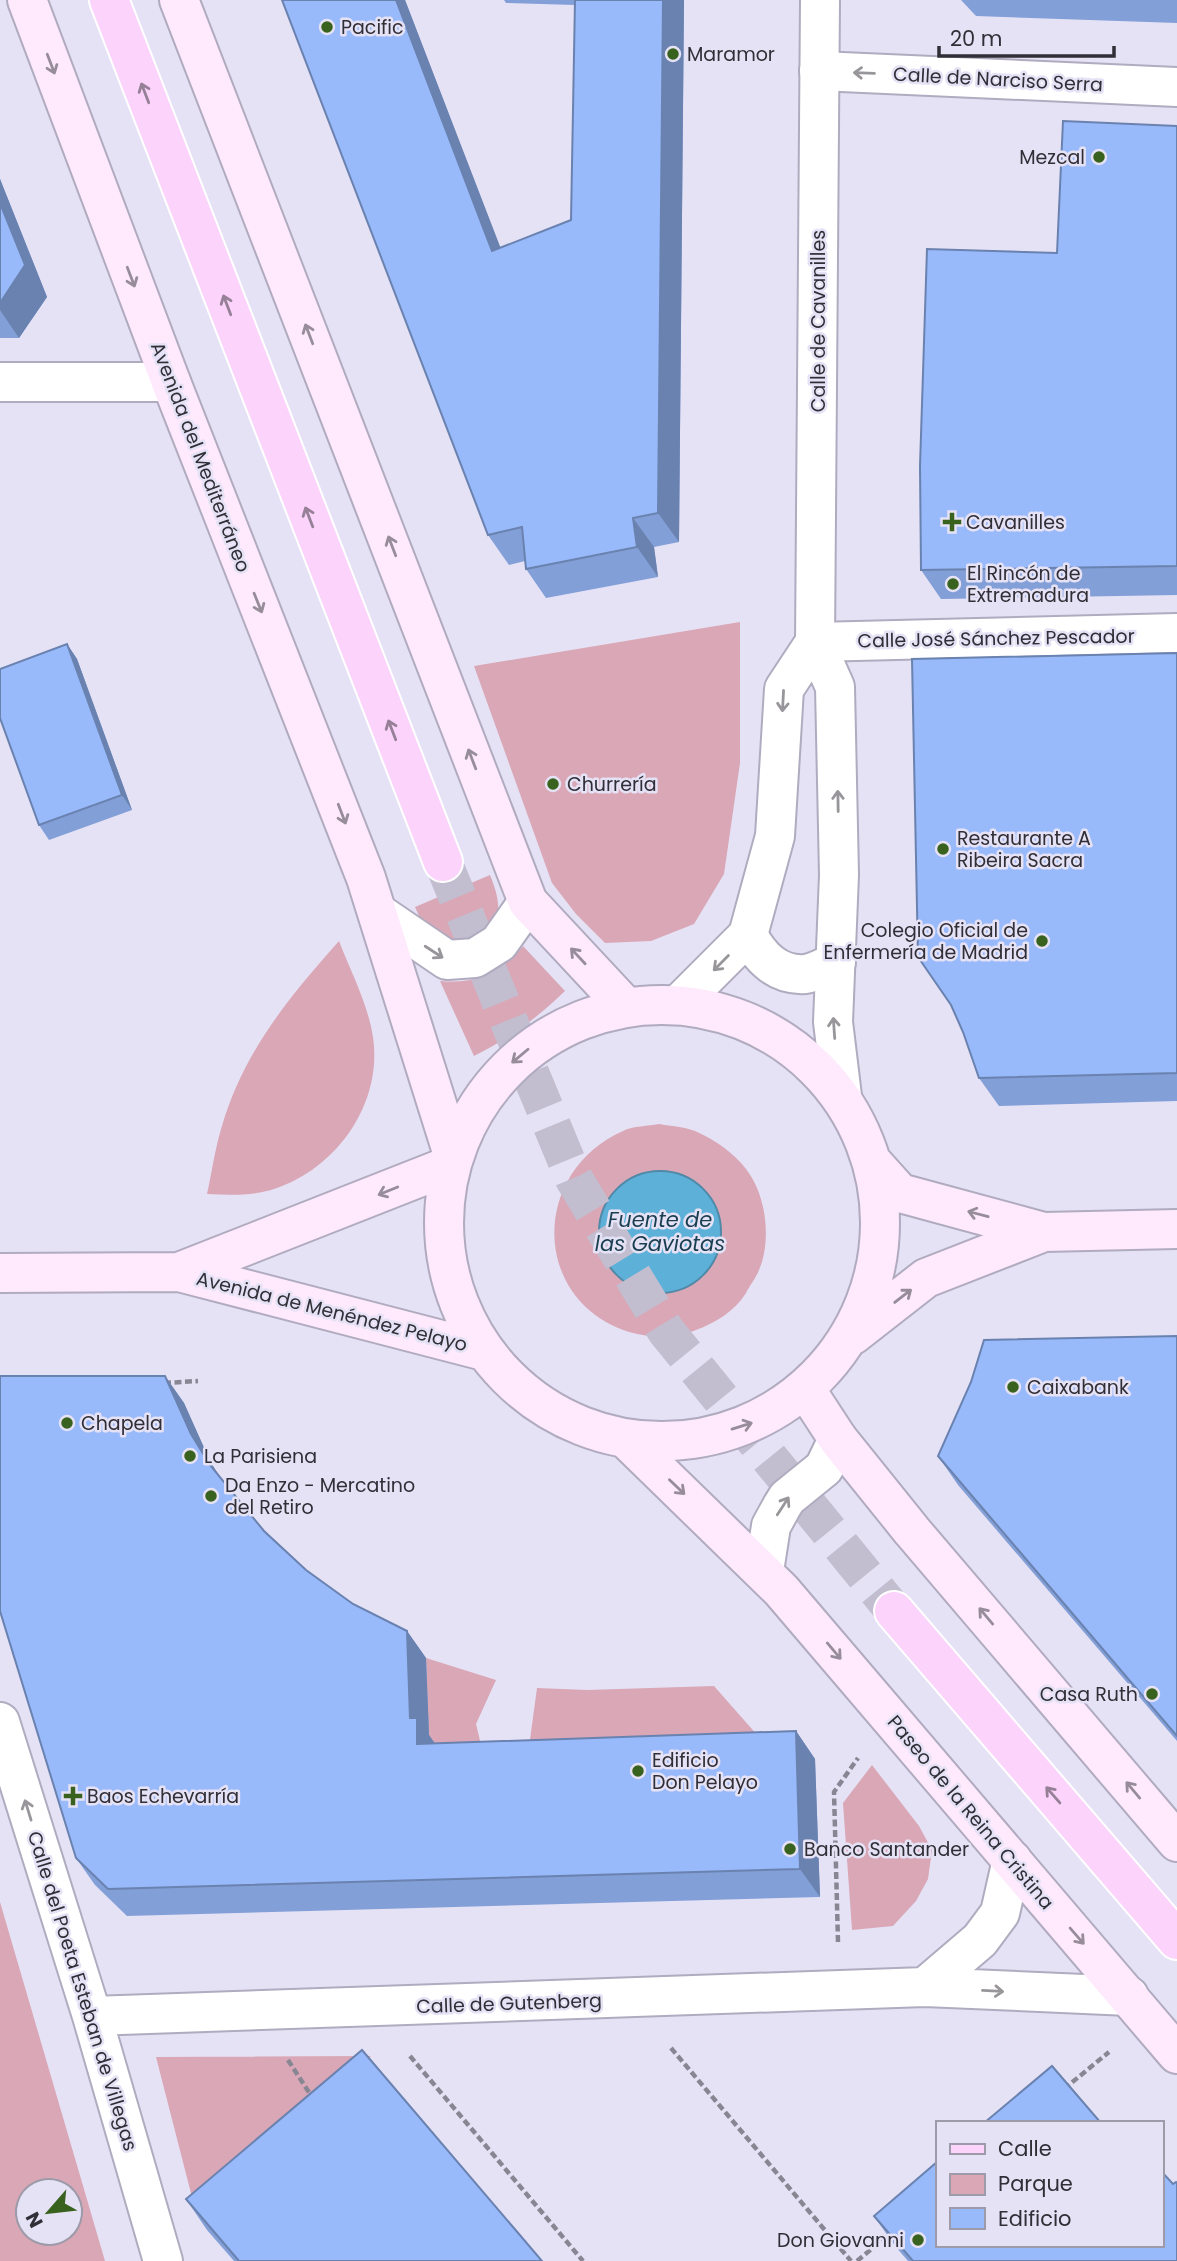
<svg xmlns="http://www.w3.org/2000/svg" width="1177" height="2261" viewBox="0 0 1177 2261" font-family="Poppins,sans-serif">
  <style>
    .green { fill: #d9a7b5; fill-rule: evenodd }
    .water { fill: #5db0d8; stroke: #5089a7; stroke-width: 2 }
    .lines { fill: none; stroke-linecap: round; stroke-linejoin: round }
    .primary-tunnel { stroke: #c2bed0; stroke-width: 38; stroke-dasharray: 38 19; stroke-linecap: butt }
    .minor-casing { stroke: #b0abbf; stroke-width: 42 }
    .tertiary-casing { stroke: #b0abbf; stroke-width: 42 }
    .secondary-casing { stroke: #b0abbf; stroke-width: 42 }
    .primary-casing { stroke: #fff; stroke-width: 42 }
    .path { stroke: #898694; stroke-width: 4.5; stroke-dasharray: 7 3.5; stroke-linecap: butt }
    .minor { stroke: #fff; stroke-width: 38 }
    .tertiary { stroke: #fff; stroke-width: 38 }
    .secondary { stroke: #fee9fd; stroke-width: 38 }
    .primary { stroke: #fcd3fb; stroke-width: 38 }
    .wall { fill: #839fd7 }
    .shaded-wall { fill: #6a82af }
    .building { fill: #98b9fa; stroke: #6a82af; stroke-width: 2 }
    .oneway { stroke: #978c9a }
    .oneway2 { stroke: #98969a }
    .oneway3 { stroke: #968098 }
    .poi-dot { fill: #39621e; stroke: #e6e2f6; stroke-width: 2.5 }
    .labels { text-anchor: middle; stroke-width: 5; stroke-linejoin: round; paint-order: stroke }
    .poi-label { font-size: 19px; fill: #302e36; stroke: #e6e2f6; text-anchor: start }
    .street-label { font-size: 19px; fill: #302e36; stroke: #e6e2f6 }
    .water-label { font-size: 21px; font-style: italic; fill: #193e50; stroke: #e6e2f6 }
  </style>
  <rect width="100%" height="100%" fill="#e6e2f6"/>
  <path class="green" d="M740,622V763L724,874L694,924L651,941L605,943L576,914L552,883L474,666Z
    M490,875C497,893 501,905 496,924L462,947L425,929L415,907Z
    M339,941C351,972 368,1004 373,1037C383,1105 335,1171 271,1190C249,1196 229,1195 207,1194C212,1172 215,1148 222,1126C243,1053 289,997 339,941Z
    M523,946L565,991C536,1019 510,1038 474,1056L440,981C476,984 500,974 523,946Z
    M659,1124C671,1126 685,1127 695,1131C715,1140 733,1152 746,1169C766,1194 772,1240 759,1270C756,1278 750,1285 746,1293C735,1311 715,1323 696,1330C675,1339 652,1338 629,1332C531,1301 530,1172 623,1131C633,1126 648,1126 659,1124ZM697,1184C711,1197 719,1211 721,1231L642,1291L628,1285L617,1276L599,1235L600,1221L604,1206Z
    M426,1658L496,1680L476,1724L487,1770L429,1745Z
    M714,1686L780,1761L526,1769L537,1688L587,1690Z
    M872,1765L919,1826L932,1850L928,1879L916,1901L893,1926L852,1930L843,1803Z
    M0,1902L105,2261H0ZM28,2191H70V2233H28Z
    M371,2056L194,2205L156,2057Z"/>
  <path class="water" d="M599 1232a61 61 0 1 1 122 0a61 61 0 1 1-122 0Z"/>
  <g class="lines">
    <path class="primary-tunnel" d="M443,862L574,1179L666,1331L894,1611"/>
    <defs>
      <path id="minor" d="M819,71L1177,87
        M0,382H171
        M815,642L1177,633
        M378,913L447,960L475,958L499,943L528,902
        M748,935C760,957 777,976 805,974C815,973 827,966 836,962
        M764,1571L771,1526L782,1506L787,1498L824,1468L838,1439
        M0,1722L92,2016L163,2261
        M925,1987L980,1940L1000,1913L1012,1860
        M92,2016L925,1987L1129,1996"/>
      <path id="tertiary" d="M820,0L815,642L835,687L839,875L833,1022L842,1096
        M679,1004L748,935L775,836L784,689L815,642"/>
      <path id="secondary" d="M27,0L171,382L366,878L453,1155
        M179,0L528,902L625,1006
        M444 1223a218 218 0 1 1 436 0a218 218 0 1 1-436 0Z
        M873,1163L900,1193L1044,1232L1177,1229
        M179,1272L451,1165
        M0,1273L179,1272L484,1351
        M853,1335L926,1278L1044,1232
        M806,1390L838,1439L912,1531L1177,1842
        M627,1440L781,1590L1177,2054"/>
      <path id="primary" d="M109,0L443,862
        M894,1611L1177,1940"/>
    </defs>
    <use href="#minor" class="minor-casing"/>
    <use href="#tertiary" class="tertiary-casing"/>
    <use href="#secondary" class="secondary-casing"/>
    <use href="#primary" class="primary-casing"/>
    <path class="path" d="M164,1383L198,1381
      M838,1942L834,1792L858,1758
      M671,2048L851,2261
      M410,2056L583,2261
      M288,2060L312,2097
      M1064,2089L1109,2052
      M857,2261L891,2233"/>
    <use href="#minor" class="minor"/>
    <use href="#tertiary" class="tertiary"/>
    <use href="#secondary" class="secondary"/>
    <use href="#primary" class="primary"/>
  </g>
  <path class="wall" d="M282,0H405L500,248L571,220L575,5L506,3L504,0H684L679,542L654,547L658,577L546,598L526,569L525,561L509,565L488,535Z
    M961,0H1177V23L976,16Z
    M1177,126V595L941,599L921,570L1057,253Z
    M0,179L47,297L19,338H0Z
    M67,644L77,659L132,810L49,840L39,825Z
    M1177,653V1101L999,1106L979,1078Z
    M1177,1336V1741L958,1485L938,1456Z
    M165,1376L184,1403L210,1461L220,1478L264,1531L306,1570L353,1604L407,1631L426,1658L429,1735L435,1744L796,1731L815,1759L820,1897L127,1916L95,1885L76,1858Z
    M1173,2184L1177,2261H908L895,2246L874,2216Z
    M186,2199L542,2261H234L207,2230Z"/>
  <path class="shaded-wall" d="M396,0H405L513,280L492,251Z
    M663,0H684L679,542L658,513Z
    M0,179L47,297L19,338L0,310Z
    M633,518L654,547L658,577L637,547Z
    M67,644L77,659L132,810L122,795Z
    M165,1376L184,1403L210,1461L229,1492L210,1465L191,1434Z
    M407,1631L426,1658L429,1735L436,1745L417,1744L410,1718Z
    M796,1731L815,1759L820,1897L800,1869Z"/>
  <path class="building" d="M282,0H396L492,251L571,220L575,0H663L658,513L633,518L637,547L526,569L522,527L488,535Z
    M1063,121L1177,126V566L921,570L920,466L927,249L1057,253Z
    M0,203L25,265L0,303Z
    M67,644L122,795L39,825L0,718V669Z
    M1177,653V1073L979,1078L963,1032L951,1005L918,957L912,659Z
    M1177,1336V1736L938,1456L971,1382L984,1340Z
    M0,1376H165L191,1434L210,1465L264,1531L306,1570L353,1604L407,1631L410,1718H417V1744L796,1731L800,1869L108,1889L76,1858L0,1611Z
    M362,2050L542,2261H239L186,2199Z
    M1052,2066L1101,2123H984Z
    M937,2162V2245H1161V2171L1173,2184L1176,2182L1177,2183V2261H913L874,2216Z"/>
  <defs><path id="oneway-shaft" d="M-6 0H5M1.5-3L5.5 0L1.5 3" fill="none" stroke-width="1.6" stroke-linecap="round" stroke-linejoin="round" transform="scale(1.75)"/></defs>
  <g class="oneway">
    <use href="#oneway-shaft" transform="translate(51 64) rotate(69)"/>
    <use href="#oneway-shaft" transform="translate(131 277) rotate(69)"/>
    <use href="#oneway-shaft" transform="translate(309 334) rotate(-111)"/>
    <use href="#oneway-shaft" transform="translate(392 546) rotate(-111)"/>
    <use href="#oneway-shaft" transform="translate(258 603) rotate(68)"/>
    <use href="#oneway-shaft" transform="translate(472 759) rotate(-111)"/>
    <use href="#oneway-shaft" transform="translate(342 814) rotate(69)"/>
    <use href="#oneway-shaft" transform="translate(578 956) rotate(-133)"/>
    <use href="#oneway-shaft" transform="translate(520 1056) rotate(140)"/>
    <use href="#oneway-shaft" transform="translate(388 1191) rotate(158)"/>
    <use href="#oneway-shaft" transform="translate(978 1214) rotate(-165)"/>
    <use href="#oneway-shaft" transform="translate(903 1296) rotate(-38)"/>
    <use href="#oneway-shaft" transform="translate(742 1426) rotate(-17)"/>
    <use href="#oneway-shaft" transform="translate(677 1487) rotate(44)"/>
    <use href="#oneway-shaft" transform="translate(986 1616) rotate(-130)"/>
    <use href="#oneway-shaft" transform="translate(834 1651) rotate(50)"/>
    <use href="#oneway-shaft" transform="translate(1133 1790) rotate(-130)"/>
    <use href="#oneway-shaft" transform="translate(1077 1936) rotate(49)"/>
  </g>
  <g class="oneway2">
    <use href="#oneway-shaft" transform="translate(864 73) rotate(-178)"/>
    <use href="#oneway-shaft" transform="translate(783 701) rotate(93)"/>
    <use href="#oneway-shaft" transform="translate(838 801) rotate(-91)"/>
    <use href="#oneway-shaft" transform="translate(434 952) rotate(33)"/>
    <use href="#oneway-shaft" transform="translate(721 963) rotate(135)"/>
    <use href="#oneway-shaft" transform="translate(834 1028) rotate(-94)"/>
    <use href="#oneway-shaft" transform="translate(783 1506) rotate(-57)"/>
    <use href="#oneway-shaft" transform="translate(28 1810) rotate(-107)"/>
    <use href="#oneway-shaft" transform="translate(993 1991) rotate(3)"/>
  </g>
  <g class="oneway3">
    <use href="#oneway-shaft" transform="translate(145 93) rotate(-111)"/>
    <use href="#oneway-shaft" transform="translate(227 305) rotate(-111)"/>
    <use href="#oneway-shaft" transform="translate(309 517) rotate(-111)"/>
    <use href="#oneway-shaft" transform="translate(392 730) rotate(-111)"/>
    <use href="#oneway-shaft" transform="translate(1053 1795) rotate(-131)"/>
  </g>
  <g class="poi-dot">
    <circle cx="327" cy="27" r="7"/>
    <circle cx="673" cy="54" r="7"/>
    <circle cx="1099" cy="157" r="7"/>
    <path d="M948.5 511.5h7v7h7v7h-7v7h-7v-7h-7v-7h7z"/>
    <circle cx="953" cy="584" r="7"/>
    <circle cx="553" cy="784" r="7"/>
    <circle cx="943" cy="849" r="7"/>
    <circle cx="1042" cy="941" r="7"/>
    <circle cx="1013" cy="1387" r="7"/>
    <circle cx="67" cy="1423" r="7"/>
    <circle cx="190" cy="1456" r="7"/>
    <circle cx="211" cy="1496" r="7"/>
    <circle cx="1152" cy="1694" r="7"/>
    <circle cx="638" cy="1771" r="7"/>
    <path d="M69.5 1785.5h7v7h7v7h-7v7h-7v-7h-7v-7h7z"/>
    <circle cx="790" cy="1849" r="7"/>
    <circle cx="918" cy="2240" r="7"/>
  </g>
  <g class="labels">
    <g class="poi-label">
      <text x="341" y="34">Pacific</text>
      <text x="687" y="61">Maramor</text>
      <text x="1085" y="164" text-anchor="end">Mezcal</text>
      <text x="966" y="529">Cavanilles</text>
      <text x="967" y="580">El Rincón de<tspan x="967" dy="22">Extremadura</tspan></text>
      <text x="567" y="791">Churrería</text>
      <text x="957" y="845">Restaurante A<tspan x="957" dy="22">Ribeira Sacra</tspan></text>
      <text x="1028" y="937" text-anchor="end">Colegio Oficial de<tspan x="1028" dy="22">Enfermería de Madrid</tspan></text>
      <text x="1027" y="1394">Caixabank</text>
      <text x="81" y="1430">Chapela</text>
      <text x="204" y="1463">La Parisiena</text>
      <text x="225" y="1492">Da Enzo - Mercatino<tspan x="225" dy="22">del Retiro</tspan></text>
      <text x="1138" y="1701" text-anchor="end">Casa Ruth</text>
      <text x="652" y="1767">Edificio<tspan x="652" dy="22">Don Pelayo</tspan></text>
      <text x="87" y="1803">Baos Echevarría</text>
      <text x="804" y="1856">Banco Santander</text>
      <text x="904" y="2247" text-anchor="end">Don Giovanni</text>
    </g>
    <g class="street-label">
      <text transform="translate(998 79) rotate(3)" y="7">Calle de Narciso Serra</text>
      <text transform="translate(818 321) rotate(-90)" y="7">Calle de Cavanilles</text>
      <text transform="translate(201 457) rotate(69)" y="7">Avenida del Mediterráneo</text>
      <text transform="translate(996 638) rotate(-1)" y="7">Calle José Sánchez Pescador</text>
      <text transform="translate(332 1311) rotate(14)" y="7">Avenida de Menéndez Pelayo</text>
      <text transform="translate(971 1812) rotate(50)" y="7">Paseo de la Reina Cristina</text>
      <text transform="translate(83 1991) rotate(73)" y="7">Calle del Poeta Esteban de Villegas</text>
      <text transform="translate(509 2003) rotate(-2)" y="7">Calle de Gutenberg</text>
    </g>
    <g class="water-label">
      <text x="660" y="1227">Fuente de<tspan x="660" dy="24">las Gaviotas</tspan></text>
    </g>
  </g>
  <rect x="936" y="2121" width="228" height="126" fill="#e6e2f6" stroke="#9d9aa9" stroke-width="2"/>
  <rect x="950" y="2144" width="35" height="10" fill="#fcd3fb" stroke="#9d9aa9" stroke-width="2"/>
  <text x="998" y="2156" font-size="21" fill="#302e36">Calle</text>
  <rect x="950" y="2174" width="35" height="21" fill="#d9a7b5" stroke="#9d9aa9" stroke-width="2"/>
  <text x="998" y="2191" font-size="21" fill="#302e36">Parque</text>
  <rect x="950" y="2208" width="35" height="21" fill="#98b9fa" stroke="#9d9aa9" stroke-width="2"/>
  <text x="998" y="2226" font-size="21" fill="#302e36">Edificio</text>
  <g transform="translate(49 2212) rotate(242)"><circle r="33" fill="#e6e2f6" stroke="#9d9aa9" stroke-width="2"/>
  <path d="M0-5L12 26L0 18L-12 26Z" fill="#39621e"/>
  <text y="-10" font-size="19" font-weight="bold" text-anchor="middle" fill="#302e36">N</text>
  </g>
  <path d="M939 46v10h175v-10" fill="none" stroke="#302e36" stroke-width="3.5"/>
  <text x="950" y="46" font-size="21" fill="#302e36" stroke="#e6e2f6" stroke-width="5" paint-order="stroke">20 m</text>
</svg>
